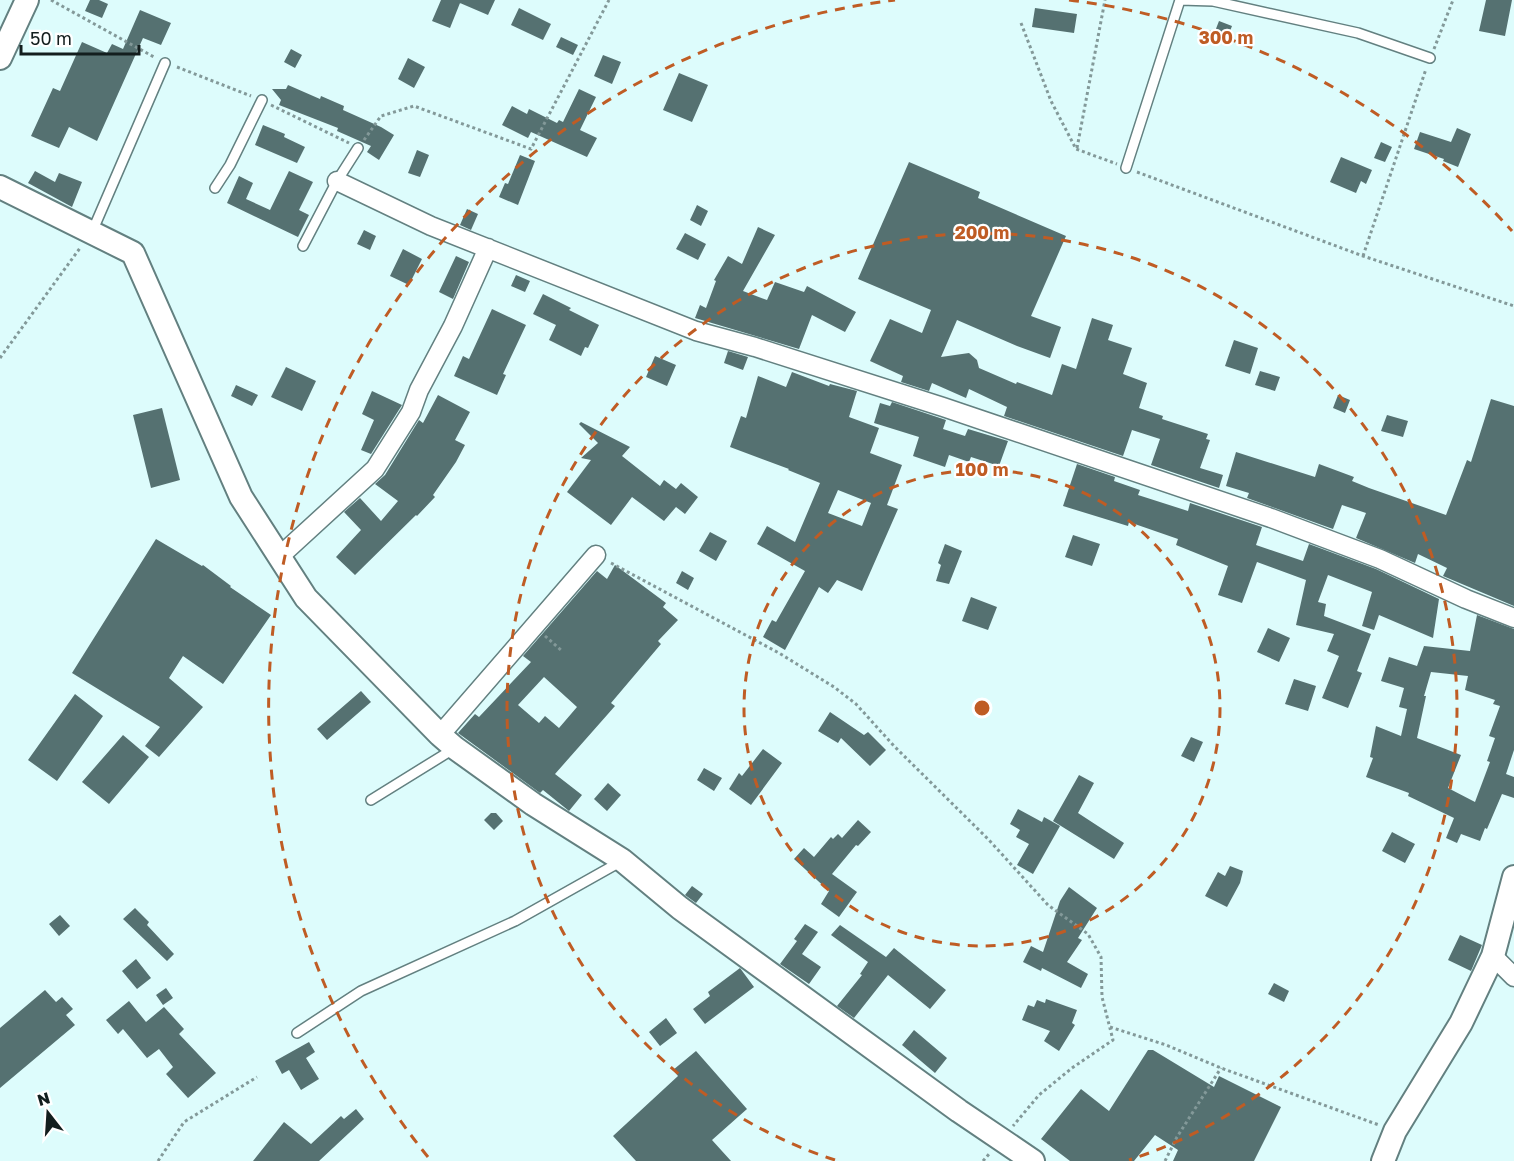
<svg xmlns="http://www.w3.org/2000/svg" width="1514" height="1161" viewBox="0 0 1514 1161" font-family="'Golos Text',sans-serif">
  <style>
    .building { fill: #557171; fill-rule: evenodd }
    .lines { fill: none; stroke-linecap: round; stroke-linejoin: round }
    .service-casing { stroke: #638080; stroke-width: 12 }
    .minor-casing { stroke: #638080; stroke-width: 21 }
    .tertiary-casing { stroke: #638080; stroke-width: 26 }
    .path { stroke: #839999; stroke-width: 3; stroke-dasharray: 3 3; stroke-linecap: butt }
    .service { stroke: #fff; stroke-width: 9 }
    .minor { stroke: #fff; stroke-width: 18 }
    .tertiary { stroke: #fff; stroke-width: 22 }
    .ring { fill: none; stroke: #bf5c24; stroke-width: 3; stroke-dasharray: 10 8 }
    .centre { fill: #bf5c24; stroke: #fff; stroke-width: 3 }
    .ring-label { font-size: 18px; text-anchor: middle; font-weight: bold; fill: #bf5c24; stroke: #fff; stroke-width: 4.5; stroke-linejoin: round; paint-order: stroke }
  </style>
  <rect width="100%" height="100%" fill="#ddfcfc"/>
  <path class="building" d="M90,0H99L108,4L102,18L85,11Z
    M441,0H453L460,3L450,28L432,21Z
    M453,0H495L488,15Z
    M1486,0H1512L1505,36L1479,31Z
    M519,8L551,24L543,40L511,25Z
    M1035,8L1077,14L1074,33L1032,27Z
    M140,10L171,23L161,45L143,38L97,141L69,127L59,148L31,136L53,88L60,91L82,42L107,53L112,44L123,49Z
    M1219,21L1232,26L1225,44L1212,39Z
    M561,37L578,45L573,55L556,47Z
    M291,49L302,55L295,68L284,62Z
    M603,55L621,62L612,84L594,76Z
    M408,58L425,67L414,88L398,79Z
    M679,73L708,85L692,122L663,110Z
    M288,85L320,99L321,96L344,106L343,110L381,127L394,135L379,160L367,152L371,146L337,131L338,128L279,105L281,100L272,89H286Z
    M579,89L596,97L580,130L597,138L587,157L531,132L528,138L502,125L512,106L527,114L529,109L557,123L559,120L563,122Z
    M263,125L285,134L284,137L305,147L297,163L255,145Z
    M1457,128L1471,134L1458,167L1443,161L1444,159L1414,149L1420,132L1451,142Z
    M1381,142L1392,147L1385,162L1374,158Z
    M417,150L429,155L420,177L408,173Z
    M520,155L535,161L518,205L499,197L505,183L508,184Z
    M1341,157L1372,170L1366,184L1361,181L1356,193L1330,182Z
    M909,162L980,192L978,198L1066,236L1031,316L1061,327L1050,358L1017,346L957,320L941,357L969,353L977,360L979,368L1016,384L1017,382L1052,395L1062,364L1076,369L1092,318L1113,325L1108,340L1132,348L1123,374L1147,383L1139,408L1163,416L1162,419L1208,434L1206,439L1210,440L1200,468L1223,475L1219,488L1151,465L1160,439L1132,430L1123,456L1004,416L1007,407L969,389L966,398L932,383L929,391L901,382L903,376L870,361L890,319L922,333L931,310L858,279Z
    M35,171L55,182L59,173L82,182L72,207L28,183Z
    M289,171L313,182L299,210L309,215L298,237L227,203L239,176L253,183L246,199L270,210Z
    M697,205L708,211L701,226L690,220Z
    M467,209L478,214L471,230L460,225Z
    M758,227L775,235L743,291L767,300L775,282L804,292L807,286L856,312L845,332L812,315L799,349L695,318L700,305L706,308L716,281L714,280L728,256L742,264Z
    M364,230L376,236L370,250L357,244Z
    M685,233L706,244L698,260L676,249Z
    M403,249L422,259L409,285L390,276Z
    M456,256L469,262L453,299L439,292Z
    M516,275L530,281L525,292L511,286Z
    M543,294L571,308L569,310L599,325L588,348L585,347L581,356L549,340L556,325L533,314Z
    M492,309L526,325L503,374L506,375L497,395L454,376L463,356L469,359Z
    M1234,340L1258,348L1250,374L1225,366Z
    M728,351L748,357L743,370L724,363Z
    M655,356L676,365L667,386L646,377Z
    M286,367L316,381L302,411L271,397Z
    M1260,371L1280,377L1275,391L1255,385Z
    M792,372L829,386L830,384L857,391L849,417L879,428L870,453L902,465L887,505L898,509L862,591L837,580L828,593L819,587L785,650L763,637L772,620L776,622L805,571L757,544L767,526L795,542L820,483L788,470L789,469L730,447L741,416L746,418L758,376L786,387ZM838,490L871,503L862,526L828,513Z
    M236,385L258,395L252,406L231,396Z
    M372,391L402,405L371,454L361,450L374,420L362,414Z
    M438,395L470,412L455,440L465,445L456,462L433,495L435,497L417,516L416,515L355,575L336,557L361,530L344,512L360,498L381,521L398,501L375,484L385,475L419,420L423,423Z
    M1338,395L1350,400L1345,413L1333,408Z
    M1491,399L1514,406V606L1443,576L1447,568L1418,554L1415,563L1356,538L1366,513L1342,505L1333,529L1247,498L1249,493L1226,486L1236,452L1315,477L1319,464L1354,477L1352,481L1369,488L1446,515L1467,460L1471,462Z
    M892,402L946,420L943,429L965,436L968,429L1008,441L999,466L971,457L969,462L949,455L945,467L913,456L919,437L874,423L880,403L890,406Z
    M162,408L180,480L151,488L133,415Z
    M1387,415L1408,421L1403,437L1381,431Z
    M581,422L630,447L622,456L660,486L664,480L676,489L681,483L698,497L685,514L676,507L664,521L632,497L611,525L567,492L591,460L581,458L598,443L579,424Z
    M1077,464L1115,477L1114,481L1140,490L1138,495L1188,511L1190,503L1262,527L1256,545L1303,561L1309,544L1376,569L1439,599L1433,638L1379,615L1374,630L1362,626L1372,592L1328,575L1318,602L1326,604L1324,616L1371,634L1357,671L1362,673L1348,708L1322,698L1339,656L1327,651L1334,634L1296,625L1306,580L1257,562L1242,603L1218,595L1228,566L1176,545L1178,539L1129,522L1128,526L1063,506Z
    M710,532L727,541L716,561L699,551Z
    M1073,535L1100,544L1092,566L1065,557Z
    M156,539L202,566L203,565L231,586L230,587L271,615L223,684L183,656L169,678L203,707L159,757L145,746L160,727L72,673Z
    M945,544L962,551L949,584L936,581L941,565L938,563Z
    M615,565L666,603L663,607L678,620L658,641L661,644L611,703L615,706L555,774L582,795L569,811L543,790L540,793L458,733L475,714L479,717L531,662L523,656L597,571L607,579ZM544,677L577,707L559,728L545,716L539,723L518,705Z
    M682,571L694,578L688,590L676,583Z
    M971,597L997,607L988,630L962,621Z
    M1477,615L1514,629V750L1506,774L1514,777V798L1502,794L1487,829L1485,828L1480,841L1461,834L1457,843L1446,838L1454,818L1408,796L1409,793L1366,777L1373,758L1370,757L1376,726L1401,736L1407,709L1399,707L1404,688L1381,681L1389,657L1417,666L1424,646L1470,651ZM1431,672L1468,676L1465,690L1495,700L1493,704L1500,706L1489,736L1495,738L1487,761L1490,762L1475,802L1448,788L1461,755L1417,738L1426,696H1424Z
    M1268,628L1290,638L1279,662L1257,652Z
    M1294,679L1316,686L1308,711L1285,704Z
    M361,691L371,702L327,740L317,729Z
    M75,694L103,716L57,781L28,760Z
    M830,712L864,735L868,732L886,750L870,766L841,738L838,743L818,731Z
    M123,735L149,757L109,804L82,782Z
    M1191,737L1203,742L1194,762L1181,756Z
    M763,749L782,763L751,805L729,789L739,773L742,776Z
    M704,768L722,778L714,791L697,780Z
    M1079,775L1094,783L1078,813L1124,843L1114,859L1053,821Z
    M608,783L621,795L607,811L594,799Z
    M1018,809L1042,822L1044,817L1060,826L1033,874L1017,865L1029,844L1016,837L1020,830L1010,824Z
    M491,813H496L503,821L494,830L484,820Z
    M858,820L871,832L858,846L856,845L832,874L857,892L839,917L821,904L829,891L794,859L804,848L814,857L831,837L833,839L838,834L842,838Z
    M1392,832L1415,844L1405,863L1382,851Z
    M1230,866L1243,871L1240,883L1227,907L1205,896L1218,872L1225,876Z
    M692,886L703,894L696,903L685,895Z
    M1069,887L1097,908L1078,938L1082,940L1067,962L1088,974L1081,988L1042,968L1041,971L1023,962L1031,946L1043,952L1060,901Z
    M135,908L149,922L147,925L174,954L167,961L123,919Z
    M60,915L70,926L59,936L49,924Z
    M805,924L818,932L802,954L821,967L809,984L780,964L797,941L794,939Z
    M840,925L886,957L894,948L946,990L930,1009L888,975L854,1018L837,1006L862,975L860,974L868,962L831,935Z
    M1460,935L1482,945L1471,971L1448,960Z
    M136,959L151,978L137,989L122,971Z
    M740,968L754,987L705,1024L693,1009L710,996L708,992Z
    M1274,983L1289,991L1284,1002L1268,994Z
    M166,988L173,998L163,1005L156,995Z
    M45,990L56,1002L62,997L73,1009L66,1015L75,1025L0,1088V1028Z
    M1046,999L1077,1010L1072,1023L1075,1025L1059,1051L1044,1041L1050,1031L1022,1020L1028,1005L1034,1007L1037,1000L1045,1003Z
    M129,1001L146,1022L164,1007L184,1029L179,1034L216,1073L188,1098L166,1074L173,1067L159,1049L147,1058L123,1029L118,1034L106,1020Z
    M666,1018L677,1033L660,1046L649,1032Z
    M914,1030L947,1058L935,1073L902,1045Z
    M309,1042L315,1052L306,1058L319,1079L301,1090L289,1070L282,1074L275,1061Z
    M1148,1050H1153L1214,1087L1219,1076L1281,1107L1254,1161H1173L1178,1150L1155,1135L1134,1161H1070L1041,1139L1081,1089L1109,1111Z
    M696,1051L747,1109L712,1140L731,1161H636L613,1136L678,1076L673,1070Z
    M356,1109L364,1119L319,1161H253L284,1122L311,1144L341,1116L344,1119Z"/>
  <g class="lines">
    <defs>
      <path id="service" d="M1180,0L1213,1L1358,33L1430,58
        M1126,168L1180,0
        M215,188L230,165L262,100
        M92,232L165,63
        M303,246L337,181L358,148
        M371,800L455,748
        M297,1033L361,991L515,921L620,862"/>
      <path id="minor" d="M337,181L431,226L696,331L755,347L943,407L1271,518L1380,559L1466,599L1514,618
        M280,556L375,469L411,412L419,390L453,326L488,248
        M440,735L596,555
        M1493,956L1514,977"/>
      <path id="tertiary" d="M0,58L27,0
        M0,187L133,253L241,497L306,598L440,735L455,748L533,804L622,860L680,908L959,1111L1033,1161
        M1383,1161L1395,1131L1461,1023L1493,956L1514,877"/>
    </defs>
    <use href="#service" class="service-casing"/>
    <use href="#minor" class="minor-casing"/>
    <use href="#tertiary" class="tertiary-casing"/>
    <path class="path" d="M51,0L154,57
      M1021,23L1051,101L1076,149L1117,164
      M1434,49L1453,0
      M177,67L251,96
      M271,105L349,143
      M364,140L381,116L414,106L531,149L609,0
      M1077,148L1105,0
      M1137,172L1363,256L1514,306
      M1363,256L1426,69
      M0,358L80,248
      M611,563L779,653L834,687L856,704L894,746L989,840L1048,905L1088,934L1101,957L1102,997L1113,1040L1072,1068L1039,1095L1013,1126
      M545,636L562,651
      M1110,1027L1166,1045L1221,1068L1379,1125
      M158,1161L184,1122L257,1077
      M983,1161L989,1154
      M1165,1161L1177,1137L1221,1068"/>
    <use href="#service" class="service"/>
    <use href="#minor" class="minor"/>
    <use href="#tertiary" class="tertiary"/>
  </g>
  <g class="ring">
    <circle cx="982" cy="708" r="238"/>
    <path d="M835 1160A475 475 0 1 1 1129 1160"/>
    <path d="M428 1157A713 713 0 0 1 895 0M1069 0A713 713 0 0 1 1512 231"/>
  </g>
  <circle cx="982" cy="708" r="9" class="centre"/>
  <g class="ring-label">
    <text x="1226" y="44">300 m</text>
    <text x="982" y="239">200 m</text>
    <text x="982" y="476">100 m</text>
  </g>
  <g transform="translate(48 1113) rotate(343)" stroke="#ffffff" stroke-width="4.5" paint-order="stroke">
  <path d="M0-4.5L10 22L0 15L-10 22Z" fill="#131e1e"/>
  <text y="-9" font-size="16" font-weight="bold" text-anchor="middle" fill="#131e1e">N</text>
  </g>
  <path d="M21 45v9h118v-9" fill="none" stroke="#131e1e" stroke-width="3"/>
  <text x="30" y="45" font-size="18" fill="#131e1e" stroke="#ffffff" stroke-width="4.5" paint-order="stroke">50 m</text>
</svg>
